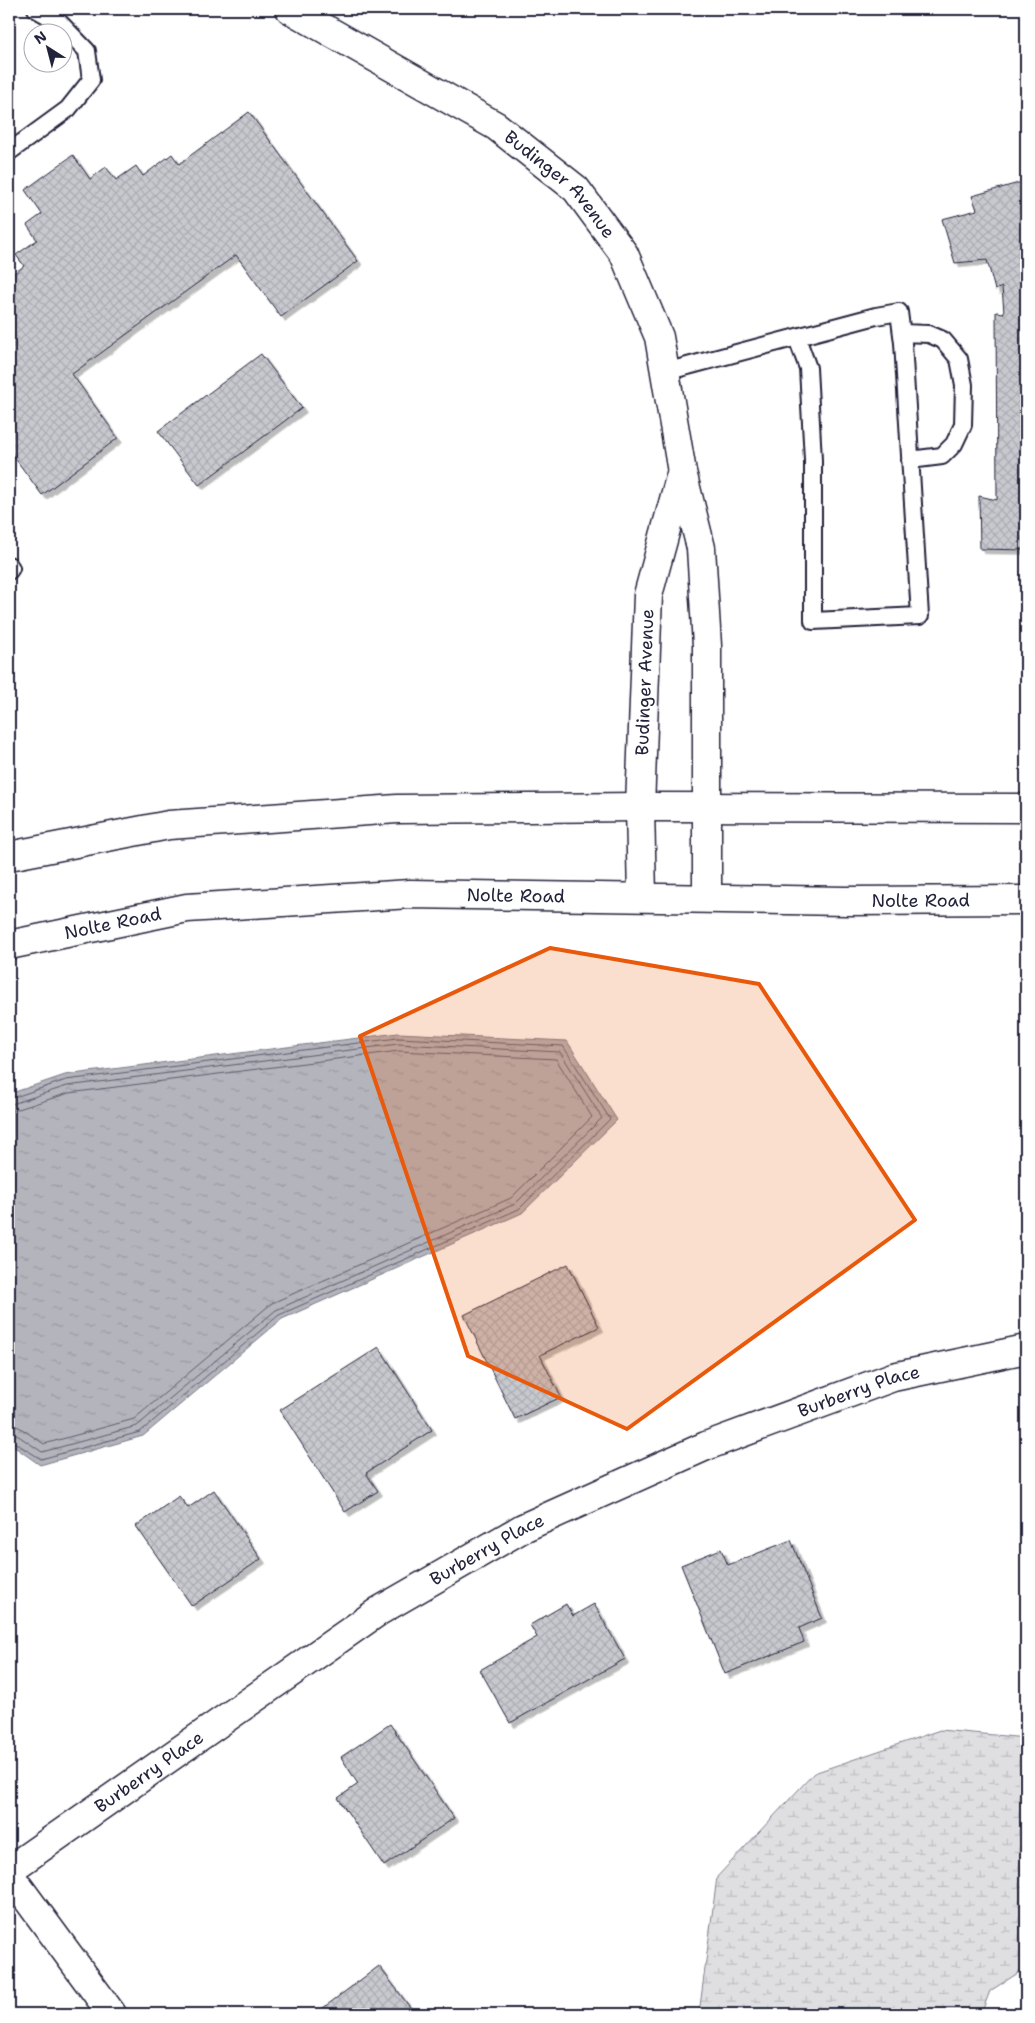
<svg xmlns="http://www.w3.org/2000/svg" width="1035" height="2023" viewBox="0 0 1035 2023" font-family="'Shantell Sans',sans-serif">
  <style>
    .wetland { fill: url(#wetland-marsh); stroke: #80808e }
    .water { fill: url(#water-ripples); stroke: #7a7a88 }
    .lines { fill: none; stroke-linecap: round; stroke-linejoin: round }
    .shore { stroke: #5c5c6f; stroke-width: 1 }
    .building { fill: url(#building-cross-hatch); stroke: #22223b; filter: url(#shadow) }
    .service-casing { stroke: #22223b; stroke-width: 20 }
    .minor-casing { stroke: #22223b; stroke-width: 31 }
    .tertiary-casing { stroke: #22223b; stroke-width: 31 }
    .service { stroke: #fff; stroke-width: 16 }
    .minor { stroke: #fff; stroke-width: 28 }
    .tertiary { stroke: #fff; stroke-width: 28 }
    .marked { fill: #e8590c; fill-opacity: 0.2; stroke: #e8590c; stroke-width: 4; stroke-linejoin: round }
    .labels { text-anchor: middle; stroke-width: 4; stroke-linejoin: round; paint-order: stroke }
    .street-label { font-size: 18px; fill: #22223b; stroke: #fff }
  </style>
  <defs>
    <pattern id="wetland-marsh" width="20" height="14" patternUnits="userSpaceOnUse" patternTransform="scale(1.25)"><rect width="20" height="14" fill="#dfdfe2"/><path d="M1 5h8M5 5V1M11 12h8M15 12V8" fill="none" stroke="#bfbfc3"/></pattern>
    <pattern id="water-ripples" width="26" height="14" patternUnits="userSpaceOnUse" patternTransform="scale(1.25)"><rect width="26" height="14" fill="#b4b4bc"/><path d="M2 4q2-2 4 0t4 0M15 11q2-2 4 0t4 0" fill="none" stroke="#9a9aa2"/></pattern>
    <pattern id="building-cross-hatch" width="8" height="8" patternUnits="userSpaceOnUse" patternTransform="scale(1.25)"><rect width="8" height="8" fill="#c8c8cf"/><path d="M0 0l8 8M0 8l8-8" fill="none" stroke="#acacb3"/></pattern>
    <filter id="shadow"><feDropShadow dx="4.5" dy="4.5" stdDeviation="0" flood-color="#0004"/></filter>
  </defs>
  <rect width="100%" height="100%" fill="#fff"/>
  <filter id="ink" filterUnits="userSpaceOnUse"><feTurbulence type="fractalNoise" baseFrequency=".02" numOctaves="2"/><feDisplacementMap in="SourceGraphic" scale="10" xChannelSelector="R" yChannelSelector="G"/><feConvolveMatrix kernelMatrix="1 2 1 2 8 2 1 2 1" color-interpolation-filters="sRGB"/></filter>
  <g filter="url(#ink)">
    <path class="wetland" d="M940,1730L1026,1738V1968L990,1991L981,2014H699L717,1877L814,1773Z"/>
    <path class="water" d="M398,1033L567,1041L617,1120L522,1213L282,1319L143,1436L40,1465L9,1443V1094L65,1075Z"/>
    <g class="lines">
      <path class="shore" d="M9,1099L66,1080L398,1038L563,1046L610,1119L519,1209L279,1315L140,1432L41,1459L9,1439
        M9,1105L67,1086L398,1044L560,1052L602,1118L515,1204L276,1310L137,1426L42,1452L17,1435L9,1433
        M9,1112L69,1093L399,1051L556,1059L592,1117L511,1198L272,1303L134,1419L44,1444L19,1427L9,1425"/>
    </g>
    <path class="building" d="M249,112L358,261L281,317L236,255L72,374L118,438L42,495L9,450V277L24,266L16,255L37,240L27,225L42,214L25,190L73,155L90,179L106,167L116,180L136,166L143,176L172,154L179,164Z
      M1026,181V550L980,549L979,496L997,500L996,312L1004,313L1002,287L995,290L987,260L955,263L942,219L977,210L972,196Z
      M261,354L302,408L199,485L158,431Z
      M568,1264L599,1327L540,1355L561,1397L515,1419L464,1315Z
      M379,1347L432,1430L366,1473L378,1491L345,1512L280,1410Z
      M214,1490L261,1559L192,1606L136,1526L179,1496L188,1508Z
      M791,1540L822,1618L799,1628L804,1642L725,1674L681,1565L721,1549L728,1565Z
      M566,1604L573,1616L594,1604L625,1659L510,1723L480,1670L537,1637L530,1625Z
      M390,1724L454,1818L384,1866L338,1798L358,1784L341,1757Z
      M379,1966L415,2014H315Z"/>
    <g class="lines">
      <defs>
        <path id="service" d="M9,152L68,109L91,80L87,51L59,22L36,9
          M902,333L929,334L943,340L959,359L964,385L963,425L954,444L942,456L910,460
          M665,372L876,316L899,312L903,343L920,616L813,621V460L808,368L797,338
          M9,565L11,568L9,571"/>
        <g id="minor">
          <path id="s1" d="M9,1870L379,1611L523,1528L706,1446L893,1377L1026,1349"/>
          <path d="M9,1874L112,2014"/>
        </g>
        <g id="tertiary">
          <path id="s2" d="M290,9L496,126L576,189L624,254L659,337L682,472L701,548L707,646V898"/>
          <path d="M9,856L169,825L397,809L640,807L1026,808"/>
          <path id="s3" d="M642,897L640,807L648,595L681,474"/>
          <path id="s4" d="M9,945L187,908L410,894L846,901L1026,900"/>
        </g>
      </defs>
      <use href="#service" class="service-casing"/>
      <use href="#minor" class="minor-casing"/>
      <use href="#tertiary" class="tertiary-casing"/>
      <use href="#service" class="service"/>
      <use href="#minor" class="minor"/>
      <use href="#tertiary" class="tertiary"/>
    </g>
  </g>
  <path class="marked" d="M550,948L759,984L915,1220L627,1429L468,1356L360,1036Z"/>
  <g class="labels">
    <g class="street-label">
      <text dy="6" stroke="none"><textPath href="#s2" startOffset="324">Budinger Avenue</textPath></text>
      <text dy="6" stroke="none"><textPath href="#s3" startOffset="215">Budinger Avenue</textPath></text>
      <text dy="6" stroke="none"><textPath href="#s4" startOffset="511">Nolte Road</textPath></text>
      <text dy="6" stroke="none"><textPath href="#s4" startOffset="916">Nolte Road</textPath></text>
      <text dy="6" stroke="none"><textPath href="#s4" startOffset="106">Nolte Road</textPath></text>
      <text dy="6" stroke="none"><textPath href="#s1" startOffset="981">Burberry Place</textPath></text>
      <text dy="6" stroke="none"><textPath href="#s1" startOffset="576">Burberry Place</textPath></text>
      <text dy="6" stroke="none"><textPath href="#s1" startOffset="171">Burberry Place</textPath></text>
    </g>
  </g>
  <rect width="1035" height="2023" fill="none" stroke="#fff" stroke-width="30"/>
  <rect x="15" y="15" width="1005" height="1993" fill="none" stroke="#22223b" stroke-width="2" filter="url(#ink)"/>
  <g transform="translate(48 48) rotate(324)"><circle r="24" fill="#ffffff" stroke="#a7a7b1"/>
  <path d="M0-4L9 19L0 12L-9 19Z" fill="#22223b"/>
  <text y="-8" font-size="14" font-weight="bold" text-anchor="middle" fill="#22223b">N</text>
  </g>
</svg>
